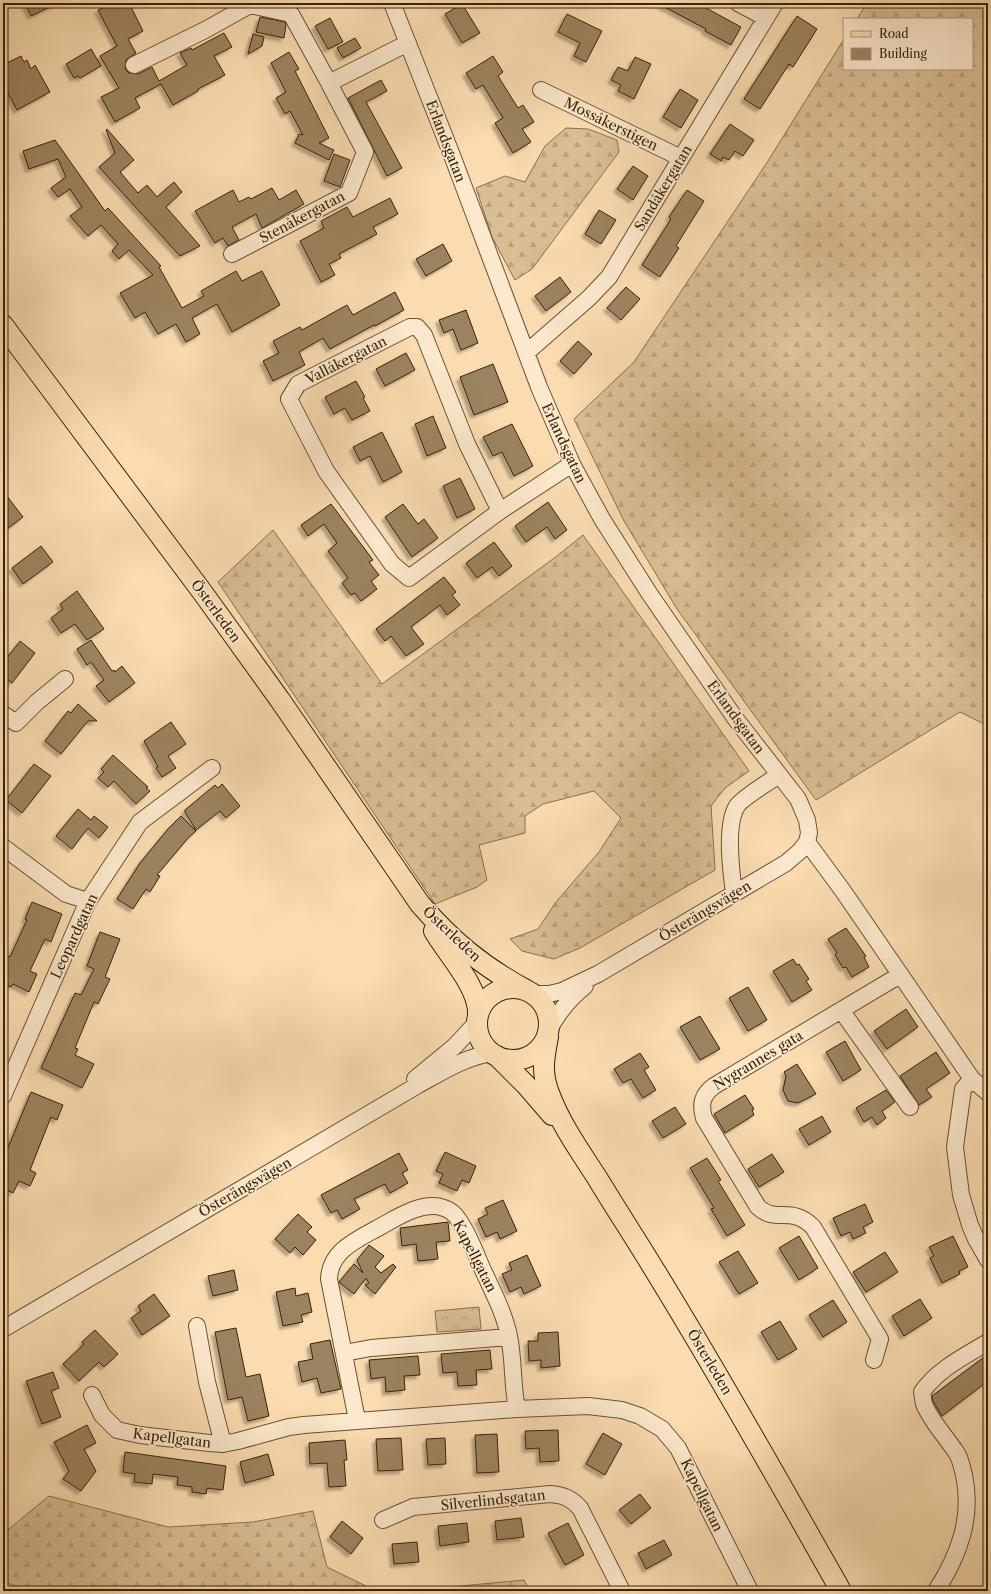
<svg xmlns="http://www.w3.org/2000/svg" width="991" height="1594" viewBox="0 0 991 1594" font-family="'Libre Caslon Text',serif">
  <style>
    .forest { fill: url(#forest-firs); stroke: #88704e }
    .park { fill: url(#park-crowns); stroke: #88704e }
    .building { fill: #9c835f; stroke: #362308; filter: url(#shadow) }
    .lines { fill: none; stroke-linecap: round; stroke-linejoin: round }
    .minor-casing { stroke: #675132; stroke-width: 18 }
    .major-casing { stroke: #362308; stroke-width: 22 }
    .minor { stroke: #fce8cc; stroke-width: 16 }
    .major { stroke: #fadcb0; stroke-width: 20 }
    .labels { text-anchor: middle; stroke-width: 3.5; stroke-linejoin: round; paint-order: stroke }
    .street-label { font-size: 14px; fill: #362308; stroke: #fce8cc }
  </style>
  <defs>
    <pattern id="forest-firs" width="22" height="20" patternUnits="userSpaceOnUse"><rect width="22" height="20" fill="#d9bd93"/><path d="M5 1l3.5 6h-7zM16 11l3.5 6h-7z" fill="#bba27d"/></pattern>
    <pattern id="park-crowns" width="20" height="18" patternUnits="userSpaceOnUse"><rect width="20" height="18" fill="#d9bd93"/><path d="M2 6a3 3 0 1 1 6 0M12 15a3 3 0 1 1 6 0" fill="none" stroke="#bba27d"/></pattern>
    <filter id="shadow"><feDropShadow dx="-3.5" dy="3.5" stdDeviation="1" flood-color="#0004"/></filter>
  </defs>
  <rect width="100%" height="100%" fill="#fadcb0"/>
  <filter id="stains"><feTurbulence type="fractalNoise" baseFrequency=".005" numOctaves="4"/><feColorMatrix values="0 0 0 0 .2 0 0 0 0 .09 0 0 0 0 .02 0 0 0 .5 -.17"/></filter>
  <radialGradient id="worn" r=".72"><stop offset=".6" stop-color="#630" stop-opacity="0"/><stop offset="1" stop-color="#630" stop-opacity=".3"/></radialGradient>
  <path class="forest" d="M867,3H988V726L960,712L816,800L677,609L624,521L574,419L634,362L768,161L844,39V69H972V19H857Z
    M566,128L588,129L617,140L619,152L532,269L515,280L492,237L476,188L505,176L525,182L545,146Z
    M273,530L382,684L557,556L583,535L749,771L725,788L711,806L715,870L580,948L554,959L522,951L510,939L538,929L556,902L599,852L621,818L594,791L543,804L525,816V833L479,845L487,880L477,887L435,904L218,582Z
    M49,1496L168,1527L253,1522L313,1511L327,1567L376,1591H33L3,1582V1534Z
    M524,1580L530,1591H408Z"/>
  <path class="park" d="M479,1307L481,1329L437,1332L435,1311Z"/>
  <path class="building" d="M25,3H58L31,16Z
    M115,3H129L143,31L128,39L136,53L126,60L125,69L129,73L138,74L152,67L159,81L187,65L180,53L191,48L192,50L224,33L232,47L214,56L225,75L198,89V91L173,105L161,84L135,98L140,108L115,122L101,97L119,88L100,56L117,46L98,10Z
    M657,3H697L741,27L731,45L705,31L706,29Z
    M462,4L480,33L462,43L445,14Z
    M567,14L602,31L586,62L574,56L580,43L558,32Z
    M797,16L817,29L793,67L789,64L760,109L744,99Z
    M260,17L285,22L286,25L284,38L256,32Z
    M330,18L343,42L328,49L315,26Z
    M253,34L264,37L262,46L248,54Z
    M355,38L361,48L343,58L337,48Z
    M91,49L101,66L80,78L78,76L74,78L66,64Z
    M289,52L299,69L295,71L329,138L319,143L334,150L329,160L295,143L299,134L303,135L290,111L285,114L276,98L286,92L271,63Z
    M21,56L24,62L27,60L31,69L35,65L50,92L17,110L3,84V65Z
    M493,56L503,72L498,76L518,108L523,105L534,122L522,129L531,142L513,153L495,123L503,118L483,85L476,89L466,73Z
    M635,57L651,64L634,99L618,91L621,85L611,80L618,67L628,71Z
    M381,80L387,91L366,102L402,168L387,176L348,98Z
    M680,89L698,100L681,128L663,117Z
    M730,124L754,140L743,156L735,151L729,160L723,157L721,161L710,154Z
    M107,129L134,160L120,172L138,193L147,185L157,197L174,182L182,192L166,207L200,246L180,256L99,167L115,153L106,130Z
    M55,140L105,211L108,208L161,266L159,267L182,308L204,296L201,291L236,271L242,281L262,271L280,305L232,332L217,304L192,318L200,334L186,342L176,324L158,334L145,312L135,318L120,293L153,275L129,250L119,259L112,251L118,244L101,225L88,236L70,216L82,207L70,189L58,197L51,188L66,177L58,159L29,169L23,151Z
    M334,154L350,160L340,187L324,181Z
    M633,166L648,176L633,200L617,189Z
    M272,188L279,200L296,190L304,204L262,228L256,214L232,227L239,240L228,246L223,238L215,243L195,211L233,190L239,202L249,197L251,199Z
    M687,190L704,201L676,246L679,248L660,277L642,265L671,219L669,217Z
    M390,198L398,214L373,227L377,234L339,254L341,258L329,264L335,275L321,282L300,241L324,228L321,221L347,207L353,217Z
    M599,210L616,220L601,244L585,234Z
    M443,244L452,261L426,276L416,259Z
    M560,277L571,292L546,311L535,296Z
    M626,287L640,299L621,320L607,308Z
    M395,292L404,310L375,326L374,325L330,349L323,338L299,352L305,365L273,381L263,361L279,353L273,341L300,327L302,330L347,305L353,315Z
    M466,310L478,343L461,350L453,329L444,333L439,320Z
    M578,341L592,354L574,374L560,361Z
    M406,353L415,370L385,386L376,369Z
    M493,364L508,402L474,415L460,377Z
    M356,381L365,397L363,398L370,411L352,420L345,408L334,414L325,397Z
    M433,416L446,448L427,456L415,424Z
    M512,424L533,466L514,476L502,452L493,456L483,437Z
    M382,432L402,472L383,482L370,456L360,461L353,447Z
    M460,478L475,509L457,518L443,486Z
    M3,491L23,517L3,532Z
    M548,502L567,530L555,539L547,527L526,542L515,526Z
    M331,504L373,560L369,562L379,575L371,581L377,589L361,601L355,593L351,595L342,583L348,578L328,551L337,543L324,524L308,536L301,525Z
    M403,504L418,524L424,519L438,538L412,557L385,517Z
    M494,542L512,566L499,576L492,567L477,578L466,563Z
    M41,546L53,562L23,584L12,568Z
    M444,577L456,592L452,595L460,605L447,615L440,605L411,627L424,644L406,656L391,636L385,641L376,629Z
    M77,591L104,629L87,640L75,624L61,633L51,618L63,609L60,604Z
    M91,640L112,671L114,670L115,672L122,666L135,683L109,702L96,686L104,680L91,662L87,665L77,649Z
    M20,641L35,653L12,683L3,676V663Z
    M78,704L97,721H88L61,754L45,741L68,711L71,713Z
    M171,722L186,744L168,756L176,768L162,777L156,768L158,767L144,741Z
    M113,755L148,787L146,788L150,791L136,804L114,781L108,787L98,778L104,772L101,769Z
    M34,764L51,776L22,813L6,800Z
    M222,784L240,806L226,818L220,811L196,830L185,812V810L215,785L218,788Z
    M78,809L91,820L94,816L108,827L99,838L88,828L72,849L56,836Z
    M181,816L196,831L189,837L157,875L160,876L150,892L146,889L133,909L117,899L140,863L168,829Z
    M32,902L62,914L51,942L45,939L30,971L37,974L29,992L13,984L11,987L3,983V954L10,957L27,920L25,919Z
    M846,928L866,956L864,957L869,967L852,977L846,967L843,968L835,955L837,953L828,939Z
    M100,932L120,939L105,977L110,979L98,1004L94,1002L75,1048L78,1049L75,1055L94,1064L82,1088L41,1068L75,993L81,995L94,969L87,966Z
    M793,959L797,965L799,964L809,979L806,981L812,990L792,1002L773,971Z
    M748,987L767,1020L748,1031L729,998Z
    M906,1009L918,1027L887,1049L874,1031Z
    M700,1016L720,1049L700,1060L680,1027Z
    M845,1041L861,1070L843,1081L826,1052Z
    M936,1052L950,1073L926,1089L932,1097L919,1105L900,1076Z
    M640,1053L649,1067L644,1070L656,1090L643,1098L631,1079L623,1083L614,1069Z
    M797,1064L816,1094L798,1103L788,1101L783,1090L786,1076L784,1072Z
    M886,1090L895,1102L882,1111L886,1118L877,1125L872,1117L864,1122L856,1108Z
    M31,1092L63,1105L57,1120L51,1117L30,1170L36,1173L30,1186L19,1181L13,1193L3,1188V1145L8,1148Z
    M745,1095L754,1109L752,1110L754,1115L725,1133L714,1114Z
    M675,1107L686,1124L663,1138L652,1121Z
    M822,1116L831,1132L809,1145L799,1129Z
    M445,1152L476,1166L469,1183L462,1180L457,1191L439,1183L443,1174L436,1171Z
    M399,1153L408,1170L402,1173L408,1183L390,1193L385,1184L354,1199L360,1209L342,1219L337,1210L331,1213L321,1195Z
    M772,1154L784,1172L759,1187L748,1169Z
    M707,1158L721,1180L718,1181L745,1225L727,1236L711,1209L714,1208L690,1168Z
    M503,1200L517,1231L500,1239L497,1232L486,1237L478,1219L488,1214L485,1208Z
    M865,1204L873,1222L863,1227L866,1233L853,1239L850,1232L841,1236L833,1218Z
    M298,1214L312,1227L307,1232L316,1240L303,1255L295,1247L290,1253L275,1239Z
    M448,1222L450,1241L436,1242L438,1259L418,1261L416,1244L402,1246L400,1228Z
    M799,1236L818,1268L799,1280L779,1248Z
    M953,1236L968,1267L959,1271L960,1274L942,1283L930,1258L934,1256L929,1247Z
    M369,1245L384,1256L375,1267L381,1273L393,1264L396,1267L375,1294L365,1285L369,1283L366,1278L354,1294L339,1282L354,1264L363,1273L357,1260Z
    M738,1251L758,1283L739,1294L719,1262Z
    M885,1252L898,1272L866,1292L853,1272Z
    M527,1255L541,1286L524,1294L521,1287L510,1292L502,1274L512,1270L509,1263Z
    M234,1270L238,1290L213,1296L208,1276Z
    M295,1288L296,1296L308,1293L312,1312L301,1315L303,1322L283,1326L276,1292Z
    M154,1294L170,1316L142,1335L131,1318L141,1311L138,1306Z
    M920,1299L932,1318L904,1336L892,1316Z
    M833,1300L847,1322L823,1337L809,1315Z
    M780,1321L797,1349L778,1360L761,1332Z
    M236,1328L246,1377L260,1374L269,1416L248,1421L242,1397L228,1400L215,1332Z
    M95,1330L118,1354L104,1367L99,1362L79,1381L63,1364L84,1344L82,1342Z
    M558,1332L560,1366L541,1368V1360L529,1361L528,1341H538V1333Z
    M330,1340L341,1389L321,1393L317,1378L302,1382L298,1362L313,1359L310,1344Z
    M490,1350L492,1369L476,1370L477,1385L458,1386L457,1372L443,1373L441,1354Z
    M988,1354V1381L942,1416L933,1401L932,1396Z
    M418,1356L420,1375L404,1376L405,1390L386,1392L385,1377L371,1379L369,1360Z
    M53,1372L59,1388L51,1391L61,1417L42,1424L26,1381Z
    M87,1425L96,1443L84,1449L96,1471L81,1491L63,1479L69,1471L54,1442Z
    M558,1430L559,1461L540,1462L539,1448L526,1449L525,1431Z
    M603,1433L622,1444L605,1475L586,1464Z
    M497,1434L499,1472L477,1473L475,1435Z
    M401,1438L403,1470L378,1471L376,1439Z
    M445,1438L446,1464L428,1465L426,1439Z
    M345,1440L347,1460H344L346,1486L329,1487L327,1463L310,1464L309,1443Z
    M125,1452L226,1466L223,1490L207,1488L206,1494L192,1492V1487L177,1485L178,1477L153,1474L152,1484L134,1482L135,1474L123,1472Z
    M268,1454L274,1475L245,1483L240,1462Z
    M640,1494L651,1508L631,1524L619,1510Z
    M521,1518L524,1537L497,1540L495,1521Z
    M342,1521L363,1538L351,1554L330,1537Z
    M467,1523L469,1542L440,1546L438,1526Z
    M568,1523L584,1555L565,1565L548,1533Z
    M664,1540L672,1555L646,1569L638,1553Z
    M417,1542L419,1562L394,1564L392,1544Z"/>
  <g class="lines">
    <defs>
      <path id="minor" d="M392,3L453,158L539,387L572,464L602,519L649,593L735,718L798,799L807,820L809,833L807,842L800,851L786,863L598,974L562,991L549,994H534
        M738,3L766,18
        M134,65L205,30L250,5L291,14L329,83
        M541,90L681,158
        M232,254L349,193L365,152L329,83L408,43
        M526,353L589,298L609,277L775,3
        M500,511L467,444L424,335L417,327H410L298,384L289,399L326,471L392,564L409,578L500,511L572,464
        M3,714L16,723L37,702L65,679
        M807,842L843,891L972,1079L988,1093
        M3,847L66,894L88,901
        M734,893C731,871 725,825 737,806C741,799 770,781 779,775
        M841,1010L910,1107
        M549,1030C558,1012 569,999 585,986
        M415,1079L455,1046L477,1022
        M972,1079L963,1089L955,1147L961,1195L970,1225L976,1239L988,1260
        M3,1096L88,901L140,822L212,768
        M197,1326L207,1382L223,1444
        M3,1329L418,1085C442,1072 465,1057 492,1053
        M344,1353L371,1348L509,1337
        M874,1360L880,1339L813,1227C791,1205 776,1224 758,1207L704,1118C700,1104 702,1095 714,1086L900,975
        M92,1395L102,1415L117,1430L140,1435L209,1443L223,1444L238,1441L289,1427L304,1425L517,1409L588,1406L622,1410L640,1416L662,1429L678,1448L750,1591
        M357,1420L329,1279C330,1252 354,1241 376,1229C395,1219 421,1200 444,1208C450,1210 455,1214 458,1219C469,1234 475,1252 482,1268C492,1290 504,1312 509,1336C514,1360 512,1385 517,1409
        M383,1520L413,1507L550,1494C563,1495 571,1498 580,1508L622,1591
        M936,1591C959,1555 973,1518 964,1475C962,1468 961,1459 956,1452C946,1437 931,1421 924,1404C923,1400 923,1395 922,1392C938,1369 965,1356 988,1342"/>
      <path id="major" d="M3,325L203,593L280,700L420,904C452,941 482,966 526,990
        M434,931C448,955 479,987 478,1014
        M477 1024a36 36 0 1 1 72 0a36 36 0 1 1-72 0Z
        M548,1037C544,1058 541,1072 549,1093C560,1123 579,1150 596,1176C616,1209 637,1241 657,1274C721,1378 781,1485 841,1591
        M497,1056L526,1085L552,1115"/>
    </defs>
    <use href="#minor" class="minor-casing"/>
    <use href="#major" class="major-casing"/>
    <use href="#minor" class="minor"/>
    <use href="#major" class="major"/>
  </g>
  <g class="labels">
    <g class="street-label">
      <text transform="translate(611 124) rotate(26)" y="5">Mossåkerstigen</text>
      <text transform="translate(446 141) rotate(69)" y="5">Erlandsgatan</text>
      <text transform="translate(663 188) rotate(-59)" y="5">Sandåkergatan</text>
      <text transform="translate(302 217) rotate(-28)" y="5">Stenåkergatan</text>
      <text transform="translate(346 360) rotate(-27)" y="5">Vallåkergatan</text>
      <text transform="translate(564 443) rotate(65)" y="5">Erlandsgatan</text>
      <text transform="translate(216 611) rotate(54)" y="5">Österleden</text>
      <text transform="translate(736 717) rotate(54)" y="5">Erlandsgatan</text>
      <text transform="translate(705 911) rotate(-31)" y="5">Österängsvägen</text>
      <text transform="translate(452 934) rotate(43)" y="5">Österleden</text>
      <text transform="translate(74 936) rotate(-65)" y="5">Leopardgatan</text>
      <text transform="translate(758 1060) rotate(-31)" y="5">Nygrannes gata</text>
      <text transform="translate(245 1187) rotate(-30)" y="5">Österängsvägen</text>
      <text transform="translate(475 1256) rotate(63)" y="5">Kapellgatan</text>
      <text transform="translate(710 1362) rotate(59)" y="5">Österleden</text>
      <text transform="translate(172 1438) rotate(7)" y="5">Kapellgatan</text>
      <text transform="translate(702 1495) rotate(64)" y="5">Kapellgatan</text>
      <text transform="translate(493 1500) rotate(-6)" y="5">Silverlindsgatan</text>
    </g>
  </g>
  <rect width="991" height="1594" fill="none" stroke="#fadcb0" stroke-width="16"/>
  <rect x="4" y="4" width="983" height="1586" fill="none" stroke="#362308" stroke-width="2"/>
  <rect x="8" y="8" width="975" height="1578" fill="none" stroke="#362308"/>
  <rect x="843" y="18" width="130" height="52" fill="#fce8cc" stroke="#ad997e"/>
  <rect x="851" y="31" width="20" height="6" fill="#fadcb0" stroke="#ad997e"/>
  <text x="879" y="38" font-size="12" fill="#362308">Road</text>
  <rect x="851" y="48" width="20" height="12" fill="#9c835f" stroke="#ad997e"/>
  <text x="879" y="58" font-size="12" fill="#362308">Building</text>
  <rect width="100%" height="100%" filter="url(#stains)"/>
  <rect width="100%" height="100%" fill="url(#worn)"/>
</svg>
